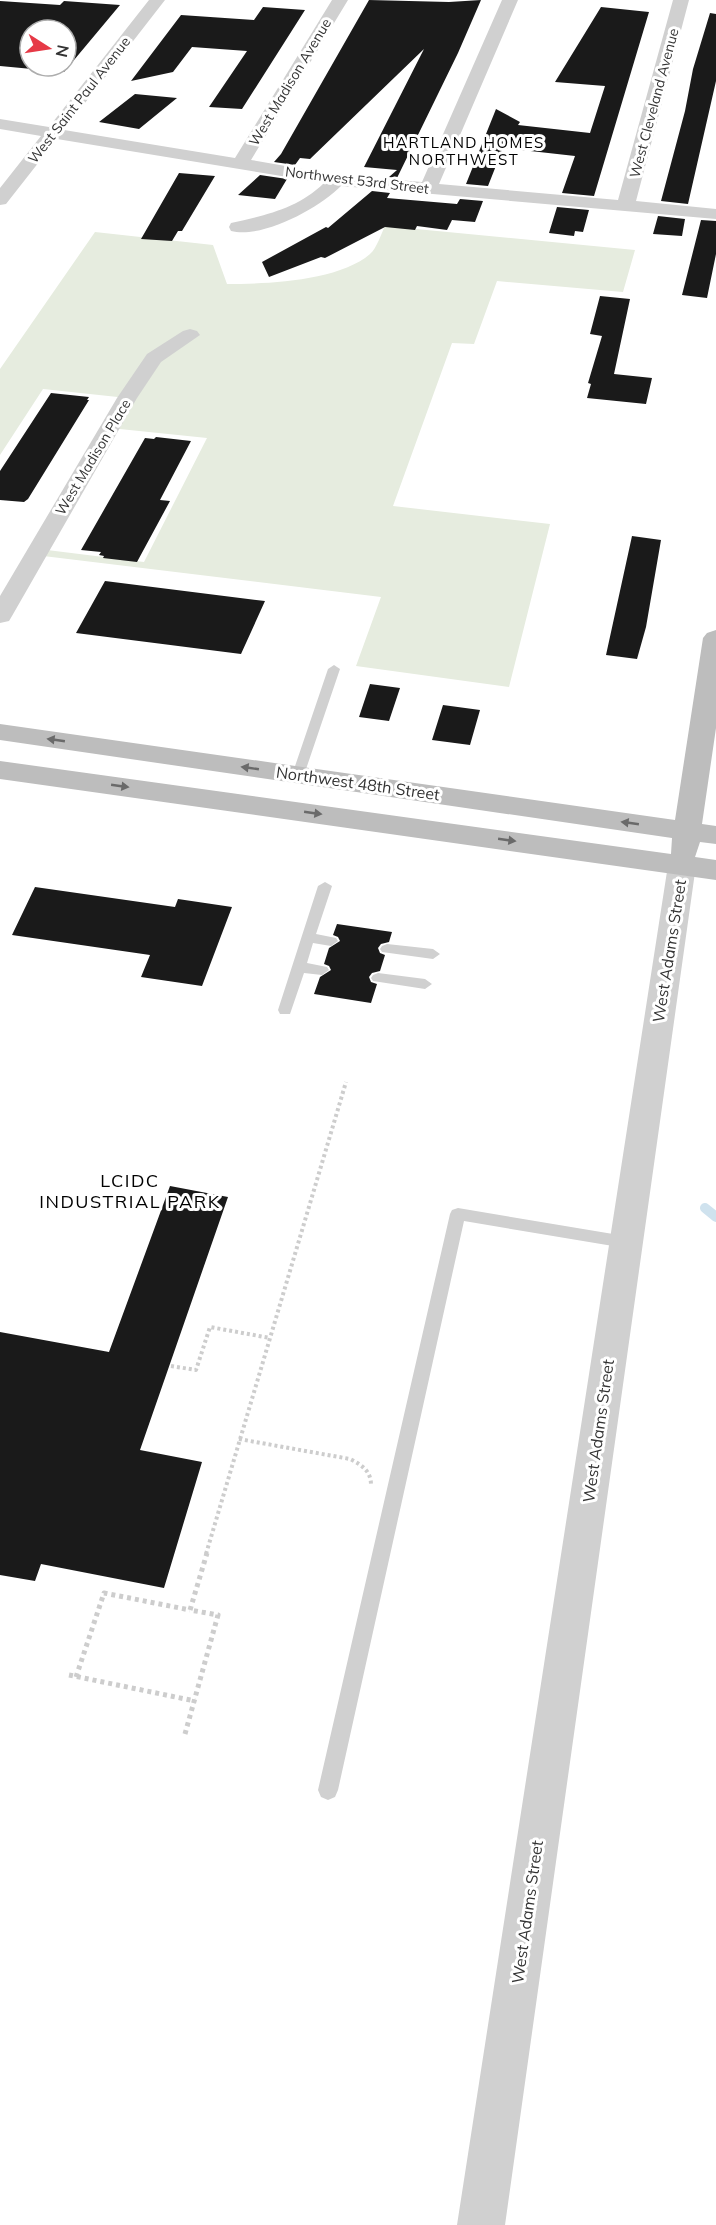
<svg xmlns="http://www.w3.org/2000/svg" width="716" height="2225" viewBox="0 0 716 2225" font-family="Mulish,sans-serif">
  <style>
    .green { fill: #e6ecdf }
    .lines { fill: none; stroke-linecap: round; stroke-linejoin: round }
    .stream { stroke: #cfe2ee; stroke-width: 10 }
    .building { fill: #1a1a1a; fill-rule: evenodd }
    .path-far1 { stroke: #cdcdcd; stroke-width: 4; stroke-dasharray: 3 3; stroke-linecap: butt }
    .path { stroke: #cdcdcd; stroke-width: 5; stroke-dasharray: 4 4; stroke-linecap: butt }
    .service { fill: #d0d0d0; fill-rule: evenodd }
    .minor { fill: #d0d0d0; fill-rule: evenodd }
    .secondary { fill: #bdbdbd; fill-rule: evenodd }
    .oneway { fill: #6a6a6a }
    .labels { text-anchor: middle; stroke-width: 6; stroke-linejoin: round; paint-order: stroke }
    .far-street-label { font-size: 14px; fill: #333; stroke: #fff }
    .far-neighbourhood-label { font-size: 15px; letter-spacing: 1.5px; fill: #000; stroke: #fff }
    .street-label { font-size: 16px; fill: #333; stroke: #fff }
    .neighbourhood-label { font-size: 18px; letter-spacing: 1.5px; fill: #000; stroke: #fff }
  </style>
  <rect width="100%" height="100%" fill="#fff"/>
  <path class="green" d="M385,226L635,250L623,292L497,281L474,344L452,343L393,506L550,524L509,687L356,666L381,597L35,555L39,549L144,562L207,438L110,428L127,398L43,389L0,455V369L95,232L213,245L227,284C267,284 339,281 370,254C377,248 381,234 385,226Z"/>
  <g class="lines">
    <path class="stream" d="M705,1208L716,1217"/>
  </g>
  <path class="building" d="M369,0L449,2L481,0L458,53L397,178L389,177L397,170L364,167L424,49L310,159L300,158L295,165L274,162L281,154Z
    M0,1L60,5L64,1L120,5L64,72L0,66ZM30,30H66V66H30Z
    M263,7L305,10L242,109L209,107L247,51L192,47L173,72L131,81L181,15L254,20Z
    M601,7L649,12L594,196L562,193L575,156L503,148L488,186L466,184L496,109L520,122L518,125L590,133L605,86L555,82Z
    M710,13L716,14V81L688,204L661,201L685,111L693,69Z
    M135,94L177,98L139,129L99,122Z
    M179,173L215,176L182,231H178L172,241L141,239Z
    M260,175L287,179L275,199L238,195Z
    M372,191L390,193L387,198L457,204L460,199L483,201L475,222L452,220L447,230L417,226L415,230L385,227L325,258L321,257L269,277L262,262L326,227L328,228Z
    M557,207L589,210L583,232L575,231L574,236L549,233Z
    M658,216L685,219L682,236L653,234Z
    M701,220L716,221V254L707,298L682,295Z
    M600,296L630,299L614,374L652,378L646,404L587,398L591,384L588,383L602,336L590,334Z
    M51,393L89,397L87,400H89L28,499L24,502L0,500V471Z
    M156,437L191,441L160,500L170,501L137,562L103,558L104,556L99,555L101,552L81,550L145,438L154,439Z
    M632,536L661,540L646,627L637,659L606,655Z
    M105,581L265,601L241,654L76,633Z
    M370,684L400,688L389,721L359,717Z
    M443,705L480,710L470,745L432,740Z
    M35,887L175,907L178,899L232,907L202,986L141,977L150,955L12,935Z
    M337,924L392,932L389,942L381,944L378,948L380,953L385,955L380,971L372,973L369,977L371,982L377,984L371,1003L314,994L320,977L331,970L329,966L324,964L329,948L340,941L338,937L333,935Z
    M170,1186L228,1197L140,1450L202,1462L164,1588L41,1564L35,1581L0,1575V1332L109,1352Z"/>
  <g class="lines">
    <path class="path-far1" d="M171,1366L196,1370L210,1327L270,1338
      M239,1439L350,1459C362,1465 371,1471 371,1485
      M206,1554L346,1082"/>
    <path class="path" d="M69,1675L195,1701
      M76,1677L104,1593L190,1610
      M185,1734L218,1615L190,1610L207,1553"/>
    <path class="service" d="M334,665L340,669L304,775L298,779L294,778L292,775L328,669Z
      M325,882L332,886L316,934L336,938L338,941L331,946L313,943L307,963L327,967L329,970L322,975L304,973L290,1014H280L278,1010L318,886Z
      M387,944L433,949L440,954L433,959L382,952L380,949L382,946Z
      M378,973L425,979L432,984L425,989L373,981L371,978L373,975Z
      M458,1208L625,1236L631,1238L633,1242L631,1246L625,1248L464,1221L338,1790L335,1797L328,1800L321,1797L318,1790L450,1214L452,1210Z"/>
    <path class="minor" d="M149,0H165L64,130L235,158L332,0H348L251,160L337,175L422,182L502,0H518L439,184L618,200L673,0H689L636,201L716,209V219L341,186C319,208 263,239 231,231L229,227L231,223C266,215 297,209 324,183L57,139L6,204L0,205V188L41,136L0,129V119L49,127Z
      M190,329L197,331L200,335L161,362L137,398L12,616L9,621L0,623V596L117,398L147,354L183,331Z
      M682,856L692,859L696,865L505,2225H457L668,865L672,859Z"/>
    <path class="secondary" d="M716,630V728L702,824L716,826V844L700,842L695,857L716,860V880L0,779V761L671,854L672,838L0,740V724L675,820L703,638L707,633Z"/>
  </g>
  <defs><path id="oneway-solid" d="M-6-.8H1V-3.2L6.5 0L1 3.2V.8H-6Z" transform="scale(1.5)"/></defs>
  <g class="oneway">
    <use href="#oneway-solid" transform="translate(56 740) rotate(-172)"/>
    <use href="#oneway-solid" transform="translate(250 768) rotate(-172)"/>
    <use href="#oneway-solid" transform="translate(120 786) rotate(8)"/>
    <use href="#oneway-solid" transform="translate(313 813) rotate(8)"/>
    <use href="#oneway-solid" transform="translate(630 823) rotate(-172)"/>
    <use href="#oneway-solid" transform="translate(507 840) rotate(8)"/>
  </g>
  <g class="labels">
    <g class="far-street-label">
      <text transform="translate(290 82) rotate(-59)" y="5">West Madison Avenue</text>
      <text transform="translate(79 100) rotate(-52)" y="5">West Saint Paul Avenue</text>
      <text transform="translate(654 103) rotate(-75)" y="5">West Cleveland Avenue</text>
      <text transform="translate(357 180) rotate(7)" y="5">Northwest 53rd Street</text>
      <text transform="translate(93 457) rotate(-59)" y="5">West Madison Place</text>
    </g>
    <g class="far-neighbourhood-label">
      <text x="464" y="148">HARTLAND HOMES<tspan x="464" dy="17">NORTHWEST</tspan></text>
    </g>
    <g class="street-label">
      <text transform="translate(358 783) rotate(8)" y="6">Northwest 48th Street</text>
      <text transform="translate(669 951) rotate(-81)" y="6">West Adams Street</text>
      <text transform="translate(598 1431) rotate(-82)" y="6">West Adams Street</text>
      <text transform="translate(527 1912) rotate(-82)" y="6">West Adams Street</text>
    </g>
    <g class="neighbourhood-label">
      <text x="130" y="1187">LCIDC<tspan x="130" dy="21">INDUSTRIAL PARK</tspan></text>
    </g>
  </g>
  <g transform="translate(48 48) rotate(102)"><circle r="28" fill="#ffffff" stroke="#adadad" stroke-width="1.5"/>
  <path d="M0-4.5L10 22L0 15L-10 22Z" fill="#e63946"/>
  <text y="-9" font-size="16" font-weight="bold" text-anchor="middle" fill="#333333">N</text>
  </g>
</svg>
